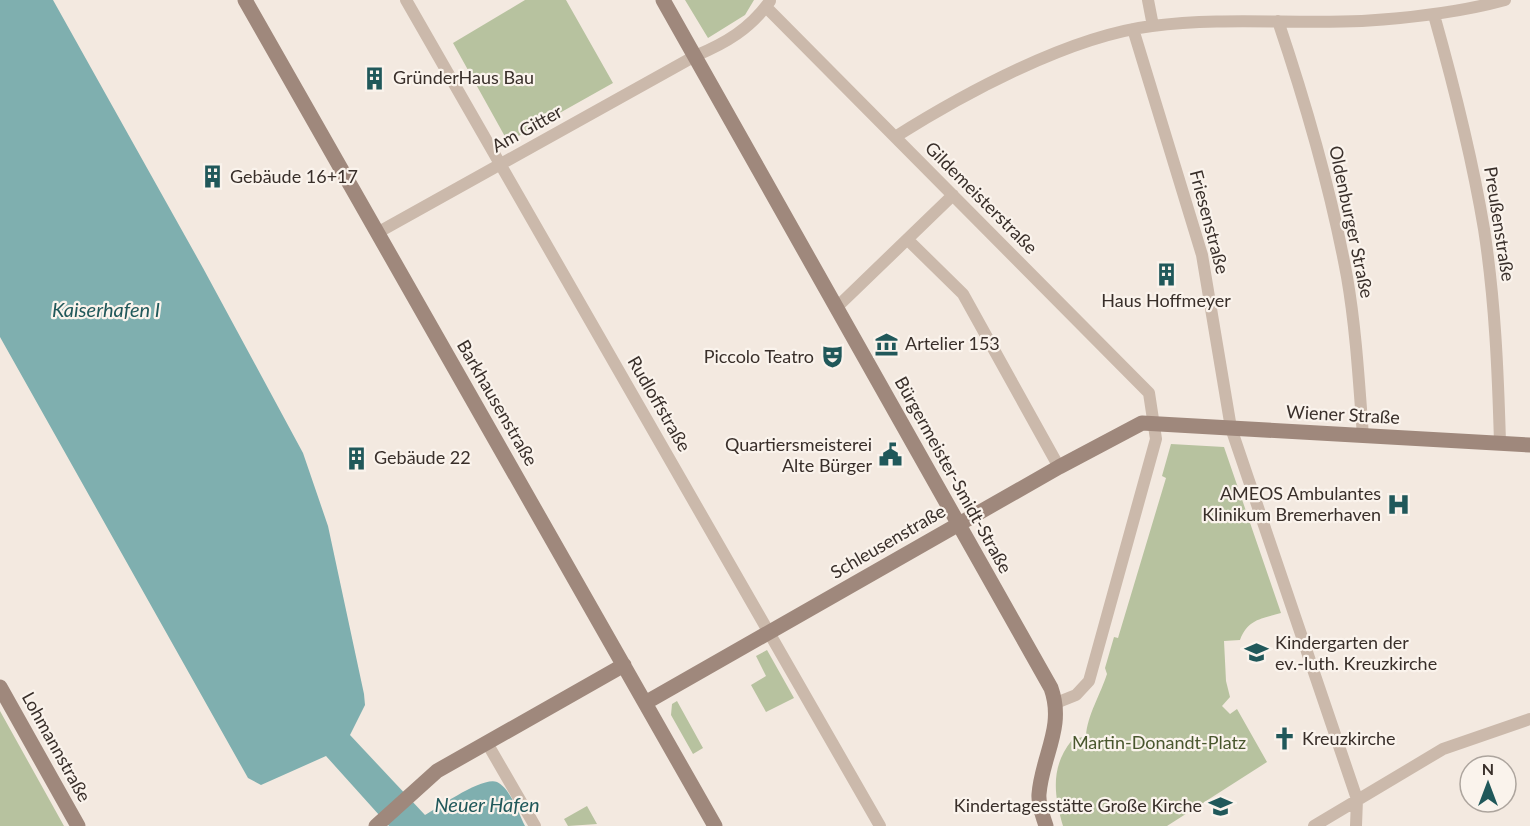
<svg xmlns="http://www.w3.org/2000/svg" width="1530" height="826" viewBox="0 0 1530 826" font-family="Lato,sans-serif">
  <style>
    .green { fill: #b7c29f }
    .water { fill: #7fafaf }
    .lines { fill: none; stroke-linecap: round; stroke-linejoin: round }
    .street { stroke: #cbb9ab; stroke-width: 12 }
    .secondary { stroke: #9f887c; stroke-width: 15 }
    .labels { text-anchor: middle; stroke-width: 4.5; stroke-linejoin: round; paint-order: stroke }
    .poi-label { font-size: 18px; fill: #392f2a; stroke: #faf3ec; text-anchor: start }
    .street-label { font-size: 18px; fill: #392f2a; stroke: #faf3ec }
    .park-label { font-size: 18px; fill: #49572e; stroke: #faf3ec }
    .water-label { font-size: 20px; font-style: italic; fill: #20585a; stroke: #faf3ec }
  </style>
  <rect width="100%" height="100%" fill="#f3e9e0"/>
  <path class="green" d="M525,0H566L613,83L508,142L453,43Z
    M685,0H754L745,15L708,38Z
    M1171,444L1224,447L1281,613C1261,619 1248,619 1240,640L1224,641L1226,681L1230,697L1222,706L1230,714L1237,709L1267,762L1167,826H1063C1054,795 1050,767 1072,740L1086,736C1087,716 1101,693 1107,674L1105,668L1114,637L1118,638L1166,478L1162,476Z
    M767,650L794,698L766,712L751,685L766,676L756,656Z
    M677,701L703,748L693,754L671,715L672,704Z
    M0,711L64,826H0Z
    M587,806L597,824L568,826L564,819Z"/>
  <path class="water" d="M0,0H53L203,268L303,453L328,526L364,694L365,705L350,735L425,815C439,807 483,776 497,782C510,788 519,814 525,826H389L326,756L261,785L248,778L0,337Z"/>
  <g class="lines">
    <path class="street" d="M406,0L880,826
      M1148,0L1153,26
      M766,7L1149,393L1156,439L1089,681L1076,695L1056,703
      M1434,15C1454,86 1472,157 1484,229C1495,300 1498,372 1500,443
      M1278,21C1306,104 1331,190 1347,277C1356,329 1359,383 1363,436
      M1133,29L1202,255L1231,428L1357,799L1356,826
      M895,137C965,93 1070,36 1152,26C1222,17 1292,24 1362,21C1410,18 1458,13 1505,0
      M377,233L695,56C726,43 750,29 770,1
      M908,240L963,294L1059,467
      M836,308L953,195
      M487,743L535,826
      M1314,826L1443,749L1530,719"/>
    <path class="secondary" d="M245,0L715,826
      M663,0L1051,688C1065,727 1042,756 1039,794C1038,805 1043,816 1046,826
      M0,687L78,826
      M645,703L1059,467L1142,423L1530,445
      M376,826L437,771L624,665"/>
  </g>
  <defs>
    <symbol id="building-bare" viewBox="-9 -9 18 18"><path d="M-4-6H4V6H1V3H-1V6H-4ZM-2.5-4.3h1.7v1.8h-1.7ZM.8-4.3h1.7v1.8H.8ZM-2.5-1h1.7V.8h-1.7ZM.8-1h1.7V.8H.8Z" fill="#20585a" stroke="#faf3ec" stroke-width="2.5" paint-order="stroke"/></symbol>
    <symbol id="museum-bare" viewBox="-9 -9 18 18"><path d="M0-6L6-3V-2H-6V-3ZM-5-1h2V3h-2ZM-1-1h2V3h-2ZM3-1h2V3H3ZM-6 4H6V6H-6Z" fill="#20585a" stroke="#faf3ec" stroke-width="2.5" paint-order="stroke"/></symbol>
    <symbol id="theatre-bare" viewBox="-9 -9 18 18"><path d="M-5-5.5Q0-4 5-5.5V0Q5 5 0 6Q-5 5-5 0ZM-3.3-2.5H-1v1.5H-3.3ZM1-2.5H3.3v1.5H1ZM-2.8 1Q0 5.5 2.8 1Z" fill="#20585a" stroke="#faf3ec" stroke-width="2.5" paint-order="stroke"/></symbol>
    <symbol id="civic-bare" viewBox="-9 -9 18 18"><path d="M-.6-6.5H3V-4.5H.6V-3L4-1V1h2V6H-6V1h2V-1L-.6-3ZM-1.2 2.5V6h2.4V2.5Z" fill="#20585a" stroke="#faf3ec" stroke-width="2.5" paint-order="stroke"/></symbol>
    <symbol id="hospital-bare" viewBox="-9 -9 18 18"><path d="M-5-5h3v3.5h4V-5h3V5h-3V1.5h-4V5h-3Z" fill="#20585a" stroke="#faf3ec" stroke-width="2.5" paint-order="stroke"/></symbol>
    <symbol id="school-bare" viewBox="-9 -9 18 18"><path d="M0-5L7-2L0 1L-7-2ZM-4 1L0 2.5L4 1V4Q0 6-4 4Z" fill="#20585a" stroke="#faf3ec" stroke-width="2.5" paint-order="stroke"/></symbol>
    <symbol id="church-bare" viewBox="-9 -9 18 18"><path d="M-1.2-6h2.4v3.5h3.3v2.4h-3.3V6h-2.4V-.1h-3.3v-2.4h3.3Z" fill="#20585a" stroke="#faf3ec" stroke-width="2.5" paint-order="stroke"/></symbol>
  </defs>
  <g fill-rule="evenodd">
    <use href="#building-bare" x="358" y="62" width="33" height="33"/>
    <use href="#building-bare" x="196" y="160" width="33" height="33"/>
    <use href="#building-bare" x="1150" y="258" width="33" height="33"/>
    <use href="#museum-bare" x="870" y="328" width="33" height="33"/>
    <use href="#theatre-bare" x="816" y="340" width="33" height="33"/>
    <use href="#civic-bare" x="874" y="438" width="33" height="33"/>
    <use href="#building-bare" x="340" y="442" width="33" height="33"/>
    <use href="#hospital-bare" x="1382" y="488" width="33" height="33"/>
    <use href="#school-bare" x="1240" y="636" width="33" height="33"/>
    <use href="#church-bare" x="1268" y="722" width="33" height="33"/>
    <use href="#school-bare" x="1204" y="790" width="33" height="33"/>
  </g>
  <g class="labels">
    <g class="poi-label">
      <text x="393" y="84">GründerHaus Bau</text>
      <text x="230" y="183">Gebäude 16+17</text>
      <text x="1166" y="307" text-anchor="middle">Haus Hoffmeyer</text>
      <text x="905" y="350">Artelier 153</text>
      <text x="814" y="363" text-anchor="end">Piccolo Teatro</text>
      <text x="872" y="451" text-anchor="end">Quartiersmeisterei<tspan x="872" dy="21">Alte Bürger</tspan></text>
      <text x="374" y="464">Gebäude 22</text>
      <text x="1381" y="500" text-anchor="end">AMEOS Ambulantes<tspan x="1381" dy="21">Klinikum Bremerhaven</tspan></text>
      <text x="1275" y="649">Kindergarten der<tspan x="1275" dy="21">ev.-luth. Kreuzkirche</tspan></text>
      <text x="1302" y="745">Kreuzkirche</text>
      <text x="1202" y="812" text-anchor="end">Kindertagesstätte Große Kirche</text>
    </g>
    <g class="street-label">
      <text transform="translate(527 129) rotate(-29)" y="6">Am Gitter</text>
      <text transform="translate(981 198) rotate(45)" y="6">Gildemeisterstraße</text>
      <text transform="translate(1209 222) rotate(75)" y="6">Friesenstraße</text>
      <text transform="translate(1351 222) rotate(78)" y="6">Oldenburger Straße</text>
      <text transform="translate(1499 224) rotate(81)" y="6">Preußenstraße</text>
      <text transform="translate(497 403) rotate(60)" y="6">Barkhausenstraße</text>
      <text transform="translate(659 404) rotate(60)" y="6">Rudloffstraße</text>
      <text transform="translate(1343 415) rotate(3)" y="6">Wiener Straße</text>
      <text transform="translate(953 475) rotate(61)" y="6">Bürgermeister-Smidt-Straße</text>
      <text transform="translate(888 542) rotate(-30)" y="6">Schleusenstraße</text>
      <text transform="translate(56 747) rotate(61)" y="6">Lohmannstraße</text>
    </g>
    <g class="park-label">
      <text x="1159" y="749">Martin-Donandt-Platz</text>
    </g>
    <g class="water-label">
      <text x="106" y="317">Kaiserhafen I</text>
      <text x="487" y="812">Neuer Hafen</text>
    </g>
  </g>
  <g transform="translate(1488 784)"><circle r="28" fill="#faf3ec" stroke="#ada59e" stroke-width="1.5"/>
  <path d="M0-4.5L10 22L0 15L-10 22Z" fill="#20585a"/>
  <text y="-9" font-size="16" font-weight="bold" text-anchor="middle" fill="#392f2a">N</text>
  </g>
</svg>
